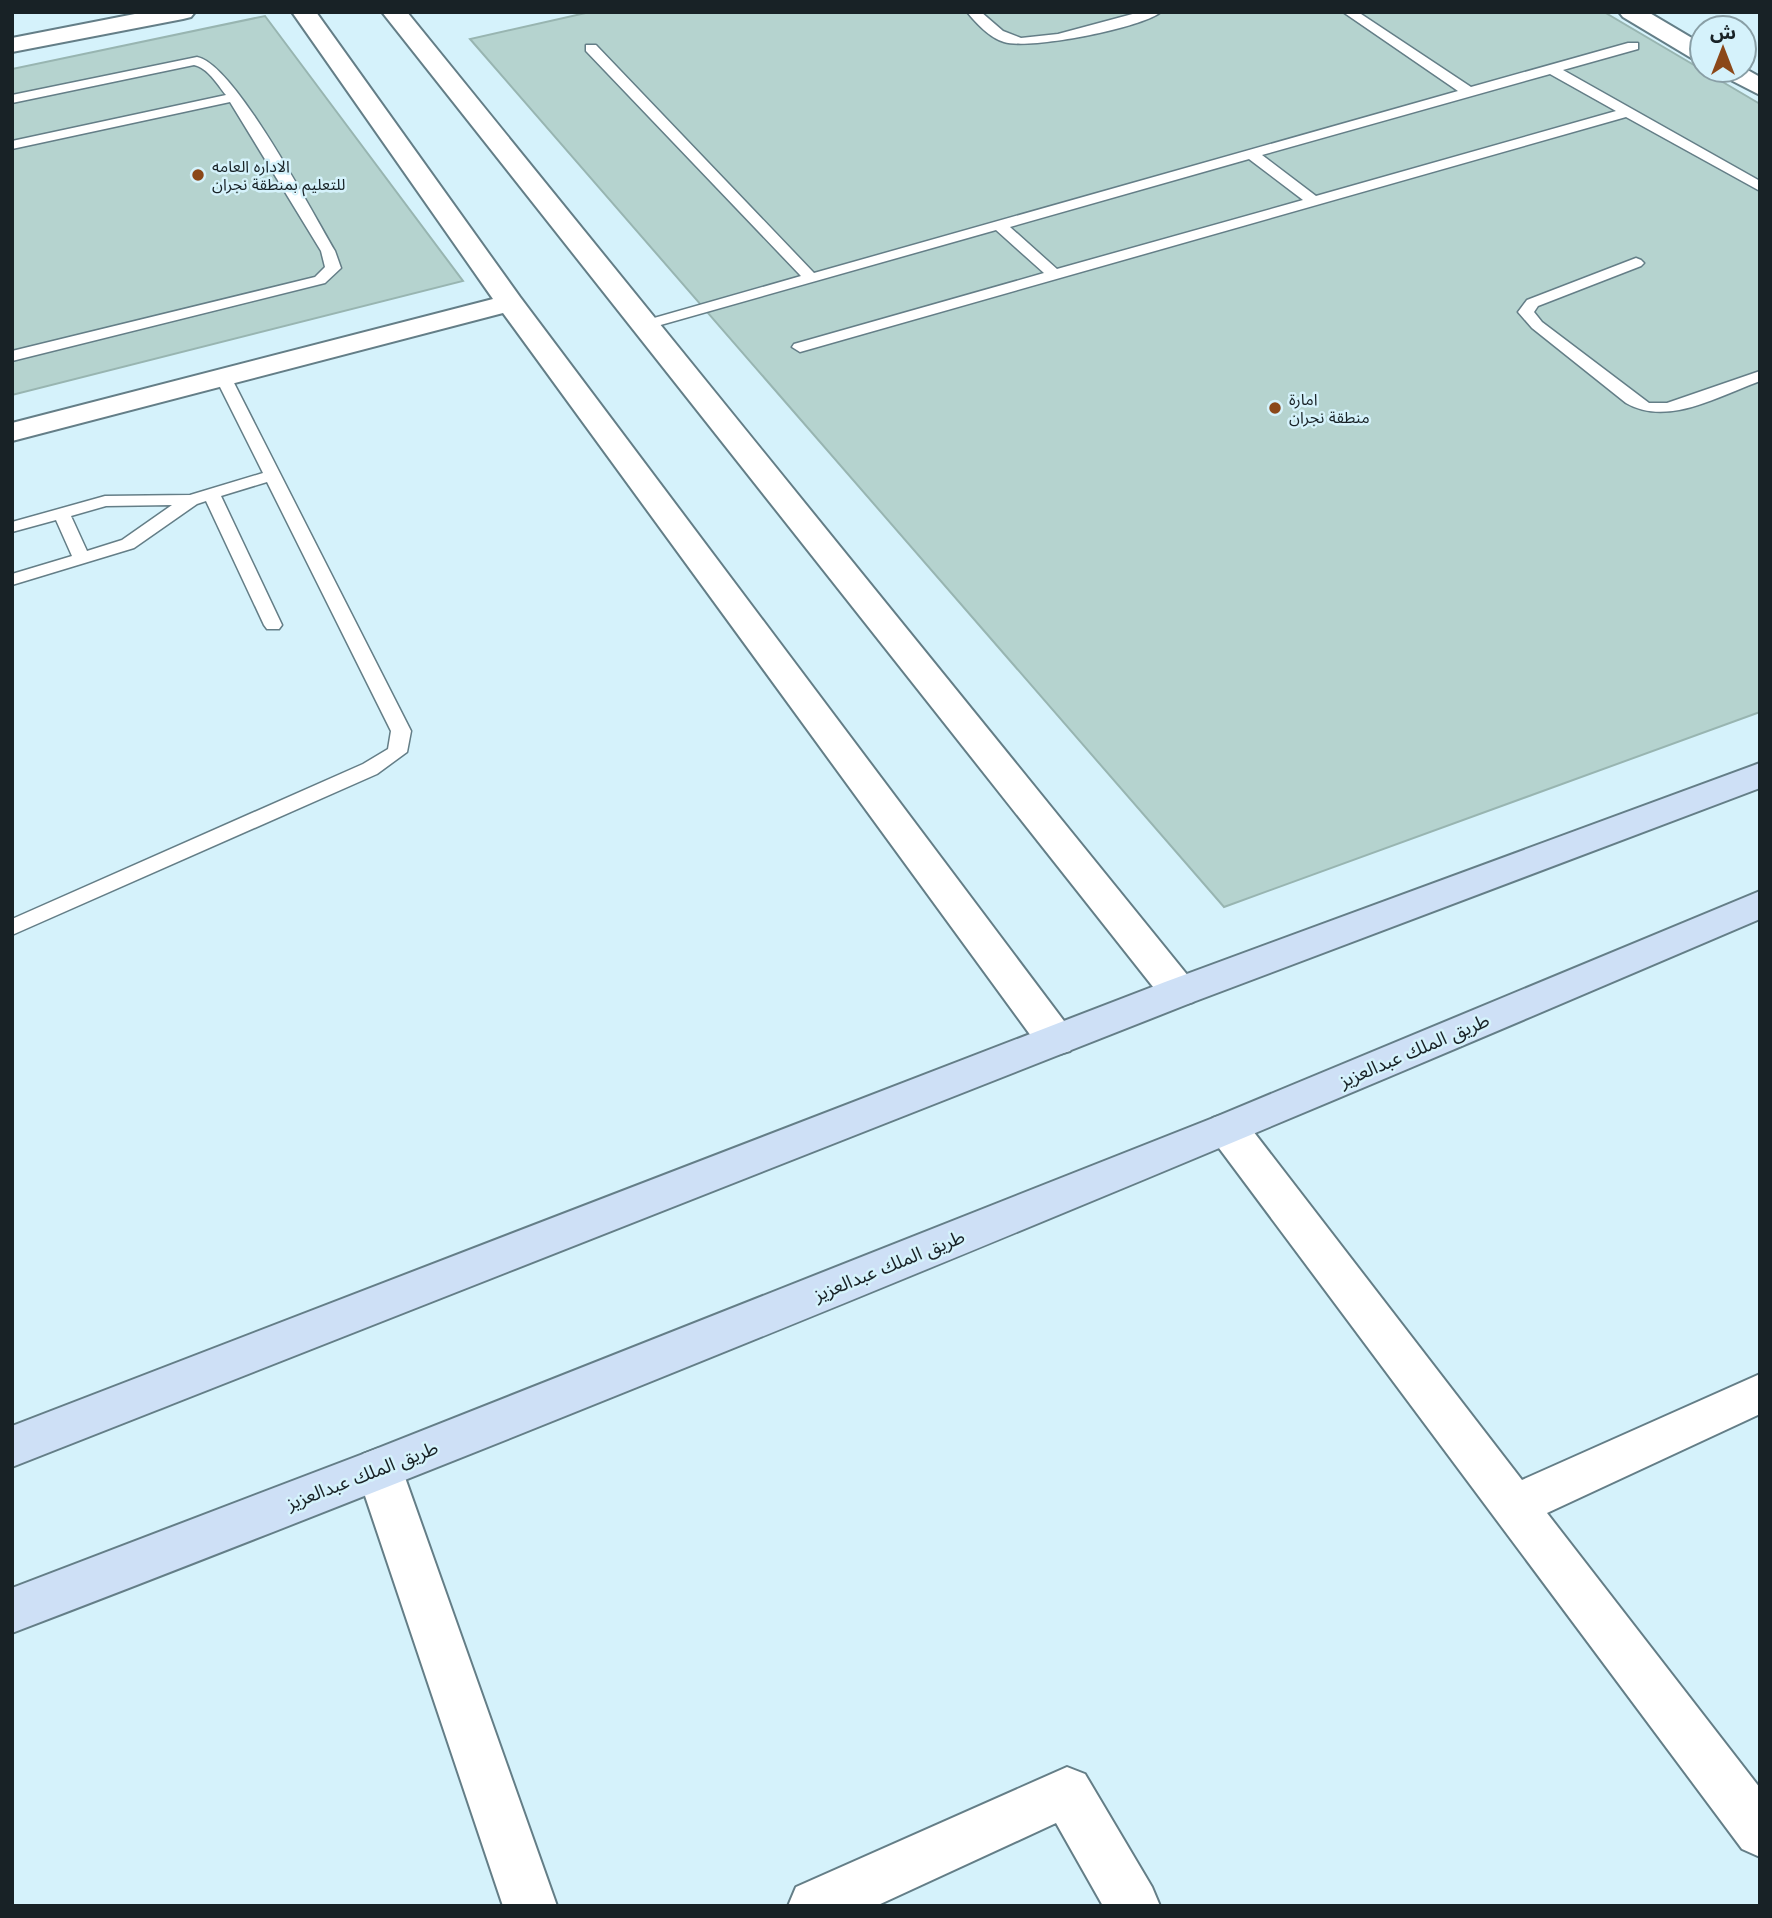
<svg xmlns="http://www.w3.org/2000/svg" width="1772" height="1918" viewBox="0 0 1772 1918" font-family="Inter,'Noto Sans Arabic',sans-serif">
  <style>
    .building { fill: #b5d3cf; stroke: #98b5b1; stroke-width: 2 }
    .lines { fill: none; stroke-linecap: round; stroke-linejoin: round }
    .service-casing { stroke: #647e87; stroke-width: 3 }
    .minor-casing { stroke: #647e87; stroke-width: 4 }
    .secondary-casing { stroke: #647e87; stroke-width: 4 }
    .service { fill: #fff; fill-rule: evenodd }
    .minor { fill: #fff; fill-rule: evenodd }
    .secondary { fill: #cee0f6; fill-rule: evenodd }
    .poi-dot { fill: #8b4819; stroke: #d5f2fb; stroke-width: 2.5 }
    .labels { text-anchor: middle; stroke-width: 5; stroke-linejoin: round; paint-order: stroke }
    .far-poi-label { font-size: 16px; fill: #182226; stroke: #d5f2fb; text-anchor: start }
    .street-label { font-size: 19px; fill: #182226; stroke: #d5f2fb }
  </style>
  <rect width="100%" height="100%" fill="#d5f2fb"/>
  <path class="building" d="M590,12H1604L1760,104V712L1224,907L470,39Z
    M265,16L463,281L12,395V69Z"/>
  <g class="lines">
    <defs>
      <path id="service" d="M967,12H981L1003,31L1021,38L1058,34L1140,12H1161C1141,28 1031,50 1004,42C990,38 976,23 967,12Z
        M1343,12H1358L1471,87L1628,43H1638V49L1563,70L1760,181V191L1626,117L800,352L792,347L794,344L1044,273L996,230L650,328H640L637,325L640,322L801,276L586,51V45H596L814,273L1458,91ZM1550,74L1616,111L1316,196L1262,155ZM1249,159L1303,200L1057,269L1010,227Z
        M197,57C234,63 313,214 335,251L341,268L325,283L12,361V351L315,277L325,267L321,251L230,102L12,149V141L226,95C217,84 208,68 194,65L12,103V95Z
        M1636,258L1641,260L1644,263L1641,266L1538,306L1534,312L1542,322L1649,403H1667L1760,371V381C1719,396 1667,427 1626,403L1532,328L1518,312L1527,300Z
        M223,372L231,377L411,731L407,752L377,774L12,935V919L363,764L388,749L391,731L267,482L221,496L282,625L279,629H267L264,625L206,501L197,504L134,548L12,585V574L72,556L56,520L12,532V522L105,496L190,495L263,473L215,377ZM172,505L122,540L87,551L71,516L106,506Z"/>
      <path id="minor" d="M145,12H195L191,17L183,19L12,52V38Z
        M292,12H316L520,297L1070,1029L1076,1040L1070,1051L1056,1055L1042,1051L503,313L12,441V423L493,299Z
        M382,12H407L1193,982L1199,992L1193,1002L1179,1006L1165,1002Z
        M1619,12H1648L1702,44V61L1693,59L1623,17Z
        M1744,68L1760,77V95L1721,75L1718,70Z
        M1228,1113L1243,1118L1522,1480L1760,1374V1414L1547,1513L1760,1788V1857L1742,1849L1213,1140L1207,1129L1213,1118Z
        M379,1448L395,1454L402,1469L557,1906H503L356,1469L363,1454Z
        M1067,1767L1085,1774L1152,1887L1160,1906H1103L1056,1823L876,1906H788L796,1887Z"/>
      <path id="secondary" d="M1760,763V788L1193,1002L12,1467V1426L1165,982Z
        M1760,891V919C1181,1167 600,1408 12,1633V1588L363,1454L1213,1118Z"/>
    </defs>
    <use href="#service" class="service-casing"/>
    <use href="#minor" class="minor-casing"/>
    <use href="#secondary" class="secondary-casing"/>
    <use href="#service" class="service"/>
    <use href="#minor" class="minor"/>
    <use href="#secondary" class="secondary"/>
  </g>
  <g class="poi-dot">
    <circle cx="198" cy="175" r="7"/>
    <circle cx="1275" cy="408" r="7"/>
  </g>
  <g class="labels">
    <g class="far-poi-label">
      <text x="212" y="172">الاداره العامه<tspan x="212" dy="18">للتعليم بمنطقة نجران</tspan></text>
      <text x="1289" y="405">امارة<tspan x="1289" dy="18">منطقة نجران</tspan></text>
    </g>
    <g class="street-label">
      <text transform="translate(1414 1050) rotate(-23)" y="7">طريق الملك عبدالعزيز</text>
      <text transform="translate(889 1265) rotate(-22)" y="7">طريق الملك عبدالعزيز</text>
      <text transform="translate(362 1475) rotate(-21)" y="7">طريق الملك عبدالعزيز</text>
    </g>
  </g>
  <rect width="1772" height="1918" fill="none" stroke="#182226" stroke-width="28"/>
  <g transform="translate(1723 49)"><circle r="33" fill="#d5f2fb" stroke="#899fa6" stroke-width="2"/>
  <path d="M0-5L12 26L0 18L-12 26Z" fill="#8b4819"/>
  <text y="-10" font-size="19" font-weight="bold" text-anchor="middle" fill="#182226">ش</text>
  </g>
</svg>
